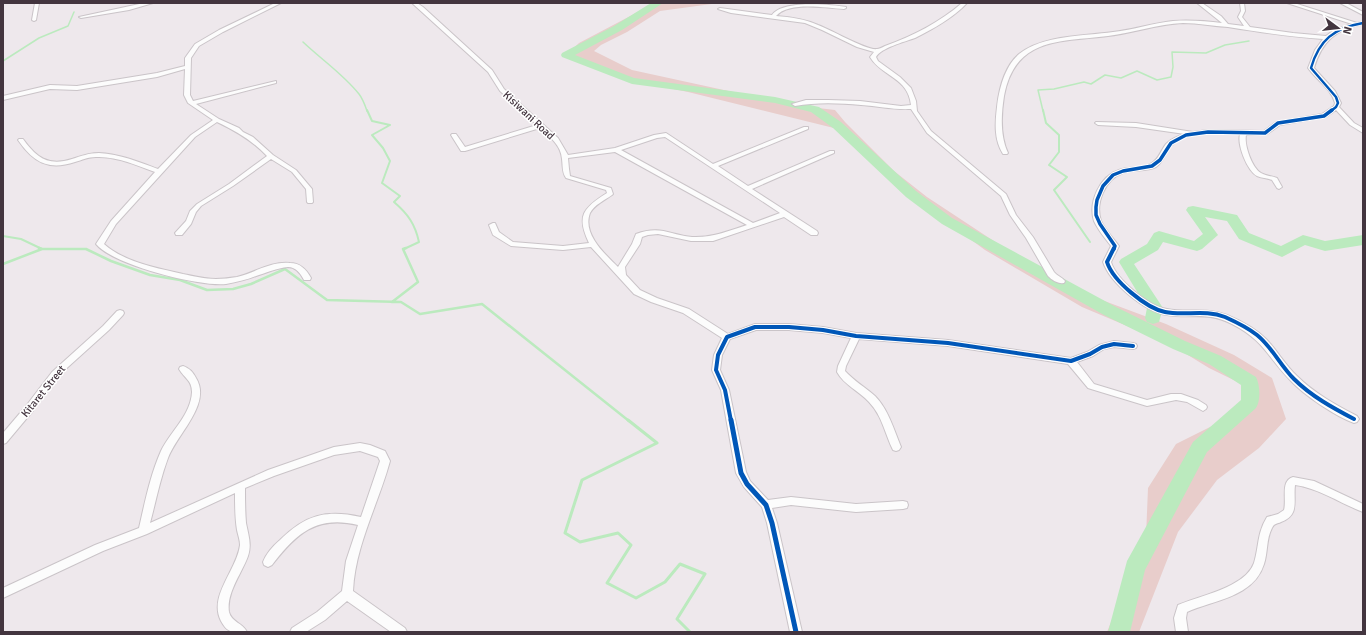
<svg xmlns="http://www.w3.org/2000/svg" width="1366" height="635" viewBox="0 0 1366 635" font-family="Signika,sans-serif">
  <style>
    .green { fill: #e8cdcb }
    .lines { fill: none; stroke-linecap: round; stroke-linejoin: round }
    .stream-far3 { stroke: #bbeabe; stroke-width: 1.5 }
    .stream-far2 { stroke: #bbeabe; stroke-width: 2 }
    .stream-far1 { stroke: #bbeabe; stroke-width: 2.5 }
    .stream { stroke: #bbeabe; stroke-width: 3 }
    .river { fill: #bbeabe; fill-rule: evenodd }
    .minor-casing { stroke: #cac4c8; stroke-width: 2 }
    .minor { fill: #fcfcfc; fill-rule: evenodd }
    .cycleway-far3-casing { stroke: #fff; stroke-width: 4 }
    .cycleway-far2-casing { stroke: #fff; stroke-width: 5.5 }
    .cycleway-far1-casing { stroke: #fff; stroke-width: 6 }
    .cycleway-casing { stroke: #fff; stroke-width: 8 }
    .cycleway-far3 { stroke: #0057b8; stroke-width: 2.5 }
    .cycleway-far2 { stroke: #0057b8; stroke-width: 3.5 }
    .cycleway-far1 { stroke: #0057b8; stroke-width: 4 }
    .cycleway { stroke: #0057b8; stroke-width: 5 }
    .labels { text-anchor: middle; stroke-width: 3; stroke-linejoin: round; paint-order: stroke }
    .street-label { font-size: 11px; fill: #43353f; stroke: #fff }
  </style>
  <rect width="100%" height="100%" fill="#eee8ec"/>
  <path class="green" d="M655,3H719L660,11L627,32L601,45L594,51L632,70L793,105L835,110L845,122L894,171L927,197L1059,284L1166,324L1234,355L1272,378L1286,419L1259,448L1217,480L1178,532L1139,632H1107L1146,537L1148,488L1176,444L1228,418L1244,407L1254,390L1209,368L1170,344L1082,307L985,250L925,206L891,177L846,131L688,92L630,80L565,56L579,43Z"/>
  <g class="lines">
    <path class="stream-far3" d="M303,42C322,60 343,74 359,94C363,99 365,105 367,111
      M3,61L39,38L68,26L74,12
      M1043,111L1038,90L1054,89L1084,82L1091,84L1105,75L1121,78L1137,71L1157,80L1171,77L1173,67L1172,52L1206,53L1225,45L1249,41"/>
    <path class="stream-far2" d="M367,110L372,121L390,125L372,135L383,148L390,161L382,183L400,196L394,202C408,214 415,224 419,242L404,249
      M1043,110L1046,123L1059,135V152L1049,165L1067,177L1054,190L1090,242
      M3,236L21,239L42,249"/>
    <path class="stream-far1" d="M39,248L42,249
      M3,264L42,249H86L111,261L150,275L180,280L207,290L233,289L251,284L285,269L327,300L401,302L420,314L482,304L629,421
      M392,302L418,282L403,249L406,248"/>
    <path class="stream" d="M628,420L657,443L582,480L565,533L580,542L618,533L631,545L607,583L636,598L665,582L680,564L705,574L677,619L690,632"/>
    <path class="river" d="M651,3H663L622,30L575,55L634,78L775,97L819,107L841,122L916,191L952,218L1116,307L1185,341L1221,356L1256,377C1260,385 1261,400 1256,408L1207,452L1145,570L1130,632H1108L1127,561L1193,442L1241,400V385L1209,364L1173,349L1104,315L942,224L906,197L833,128L811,112L775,103L632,84L562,57L561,55L562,53L614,26Z
      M1193,206L1237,215L1249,233L1281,246L1303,235L1325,241L1363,235V245L1325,251L1305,245L1282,257L1239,239L1227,221L1205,217L1218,235L1202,249L1197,251L1163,242L1158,250L1134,264L1163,308L1159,322L1153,324L1147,322L1145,318L1147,308L1119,262L1121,259L1147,244L1154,233L1159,231L1194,241L1203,234L1186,210L1188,207Z"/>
    <defs>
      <path id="minor" d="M35,3H39L36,20L34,21L32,20Z
        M144,3H153L129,10L81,18L79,17Z
        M275,3H281L223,32L199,46L191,58L190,95L193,101L276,81V83L196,104L219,119L239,128L243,132L253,137L273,155L296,170L312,189L313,202L312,203H308L307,202L306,189L292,172L271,159L233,186L201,206L196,212L191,224L182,235H176L175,233L186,221L190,211L197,204L229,184L267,156C253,141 236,131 217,122L195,137L116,224L104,244C124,262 157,268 183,274C193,276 205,279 216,279C223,279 230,278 237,277C254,273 271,261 290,263C300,263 306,269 311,278L310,280H304C301,274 296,267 288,267C277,268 266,273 256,276C246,280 236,282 226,284C200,287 113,265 96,244L111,221L155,172C136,165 116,156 96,157C88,157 82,160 75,162C48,171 33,162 18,140L19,139H23C36,157 48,167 72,159C81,156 89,153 99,153C120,154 139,162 158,169L191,135L213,120L188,103L184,95L185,69L157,77L77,90L50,89L3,100V96L50,85L77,86L157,73L185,66V58L195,44L219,30Z
        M412,3H417L423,7L492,70L504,89L558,138L568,155L615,148L654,135L666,133L713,164L804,127H808V129L718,166L748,186L830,151H834V153L752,189L817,231L818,233L817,235H811L784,217L713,241H691L658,234L648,235L642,237L640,244L625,267L626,275L640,290L657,298L689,309L728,334L755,324H789L823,327L856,333L948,340L1071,358L1087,352L1099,345L1114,341L1133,343L1136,344L1137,346L1136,348L1133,349L1114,347L1104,349L1093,356L1077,362L1094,384L1147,400L1171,394H1181L1198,400L1206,405L1207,407L1206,409L1203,411L1187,402L1176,400L1147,406L1091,389L1088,388L1068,364L948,346L859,339L846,366L845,371C854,381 865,387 875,396C888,409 894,430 901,447L899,450L896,451L893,450C885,434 882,415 869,402C859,391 844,385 837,372L838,366L851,338L823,333L789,330H756L730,339L722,355L720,370L729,390L746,472L750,481L768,500L791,497L856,504L903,501L907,502L908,505L907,508L903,509L856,512L791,505L772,508L777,523L802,632H790L767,523L762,507L744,487L736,473L721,390L712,370L714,355L722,338L683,313L651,302L634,294L591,247L563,250L511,246L493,235L489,225L493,223H495L499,232L513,242L563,246L589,243C576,216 583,208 607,193L606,190L566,178C562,172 563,167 562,159C561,145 550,137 540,128L465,151H461L451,135L452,134H456L465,147L537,125L500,91L488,72ZM665,137L780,213L753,223L621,150L657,138ZM615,152L747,225C728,231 712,238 692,237C669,235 661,225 636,234L632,244L618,267C605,254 582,234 590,213C594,205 605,200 612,195L613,194L611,188L570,176L569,169L568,158Z
        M962,3H967C953,18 933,29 915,38C904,42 881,48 876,57L878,61L900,77L911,88L916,101L917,111L931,131L1006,194L1016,215L1033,237L1054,272C1057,276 1062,277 1065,281L1064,283C1058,284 1052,280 1048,276L1026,238L1010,215L1001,196L927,133L911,109C894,110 878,106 861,105C840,103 816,102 795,106L792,104L806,100H828L860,101L901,106L911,105C908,77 882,77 870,57L874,52L857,47L822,30L805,23L731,13L718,9L720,8L772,15C782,0 829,4 846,7V8L844,9C826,8 789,1 776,16C791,17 805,19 818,25C830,29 867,51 877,49C879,49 883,47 885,46C913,36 940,22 962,3Z
        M1197,3H1202L1221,16L1228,24L1244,26L1238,17L1241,11L1240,3H1244L1245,11L1242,17L1250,27L1293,33L1326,36L1334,30L1352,24L1287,3H1294L1357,23L1363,22V24C1336,29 1322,41 1314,68L1335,91L1341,103L1339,107L1354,123L1363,128V133L1350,125L1336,110L1326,117L1280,125L1267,134L1246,135C1244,145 1252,168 1261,173C1266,176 1272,176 1277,178L1282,187L1279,189L1277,188L1272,180C1267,178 1261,178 1257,176C1247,170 1237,145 1240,134C1219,133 1189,129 1172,145C1165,151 1164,162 1156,167C1146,172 1133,169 1123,173C1105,179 1095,203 1101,221C1105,230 1113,238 1119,246L1111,262C1116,279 1149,307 1167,309C1188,313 1207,307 1227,315C1241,321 1255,328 1266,339C1277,350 1285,365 1297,376C1314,393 1336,405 1357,416L1359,419L1357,422L1354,423C1335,416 1304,395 1291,381C1268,358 1264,340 1232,324C1206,311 1193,319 1167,315C1145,312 1110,283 1103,262L1111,246C1105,238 1098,230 1094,221C1088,202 1100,176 1119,170C1129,166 1142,169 1152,163C1159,159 1161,150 1166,144C1171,139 1178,136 1185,134L1136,127L1098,125L1095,123L1096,122L1136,123L1193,132L1208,130L1264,131L1276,122L1322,114L1334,106L1335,103C1331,88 1317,81 1308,68L1315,50L1323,39C1291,37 1259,32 1228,27C1213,26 1198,23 1183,23C1158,24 1133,33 1108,36C1060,42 1015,37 1004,96C1001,115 1000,136 1008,153L1007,154H1003C994,140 995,123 997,107C999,89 1005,66 1019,54C1043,35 1084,36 1113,32C1133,30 1153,23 1173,21C1190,20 1206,21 1222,23Z
        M1340,3H1346L1363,12V15Z
        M120,310L123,311L124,313L123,315L109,330L58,376L32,412L6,443L3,444V433L26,406L52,372L103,326L117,311Z
        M183,366C189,368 193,372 196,378C212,404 177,434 168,458C160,479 156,501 150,523L268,470L334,447L360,443L370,445L385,451L390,461C378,505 355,546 353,591L405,628L407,632H391L347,601L325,620L306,632H290L292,628L317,612L342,591L346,561L358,525C316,515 296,534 272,565L268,567L264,565L263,562C266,554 273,546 280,540C305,515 326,509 361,517L380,461L378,457L360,451L334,455L274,476L245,488C245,500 245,511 246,523C248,534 252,544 248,556C242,573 226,593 229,612C231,622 243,623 247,632C233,632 228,634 221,621C208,596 237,570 240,545C240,540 238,535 237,530C235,518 235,505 235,493L147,534L103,551L3,598V588L95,545L139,528C145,502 150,476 161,451C170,432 191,415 192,392C192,380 184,378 179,369L180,367Z
        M1293,477L1314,481L1363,504V512C1341,504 1319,488 1295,485C1293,501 1300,515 1281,522C1277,524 1274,523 1272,528C1266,539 1268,552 1264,564C1254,597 1214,600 1187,612L1186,618L1188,632H1176L1174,618L1178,605C1199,596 1246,587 1254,563C1259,547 1257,533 1267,517L1278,514L1284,510C1287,499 1280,481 1293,477Z"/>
    </defs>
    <use href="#minor" class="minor-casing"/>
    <use href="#minor" class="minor"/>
    <defs>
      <path id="cycleway-far3" d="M1331,111L1336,107L1338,103L1336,97L1311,68C1319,40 1334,28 1363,23"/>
      <path id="cycleway-far2" d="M1114,249L1115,246L1100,224L1096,215V207L1097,200L1103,186L1113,175L1123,171L1152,166L1160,160L1171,143L1186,135L1208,132L1265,133L1278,123L1324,116L1332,110"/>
      <path id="cycleway-far1" d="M1114,248L1107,262C1113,281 1146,308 1165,312C1185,316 1205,309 1225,317C1236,322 1247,327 1257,335C1272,347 1280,365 1294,379C1311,396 1333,408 1354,419
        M731,421L725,390L716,370L718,355L727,337L755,327H789L823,330L856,336L948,343L1071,361L1090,354L1102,347L1114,344L1133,346"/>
      <path id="cycleway" d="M731,420L741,473L747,484L766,505L772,523L796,632"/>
    </defs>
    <use href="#cycleway-far3" class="cycleway-far3-casing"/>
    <use href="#cycleway-far2" class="cycleway-far2-casing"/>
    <use href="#cycleway-far1" class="cycleway-far1-casing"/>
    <use href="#cycleway" class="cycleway-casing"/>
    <use href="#cycleway-far3" class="cycleway-far3"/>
    <use href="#cycleway-far2" class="cycleway-far2"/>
    <use href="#cycleway-far1" class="cycleway-far1"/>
    <use href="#cycleway" class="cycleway"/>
  </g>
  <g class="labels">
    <g class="street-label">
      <text transform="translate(529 115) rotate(43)" y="4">Kisiwani Road</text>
      <text transform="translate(43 391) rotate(-51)" y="4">Kitaret Street</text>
    </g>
  </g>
  <rect width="1366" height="635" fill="none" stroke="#43353f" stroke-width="8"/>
  <g transform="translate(1338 28) rotate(105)" stroke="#ffffff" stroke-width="3" paint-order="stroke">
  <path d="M0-3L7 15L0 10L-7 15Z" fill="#43353f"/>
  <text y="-6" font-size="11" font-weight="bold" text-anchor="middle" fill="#43353f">N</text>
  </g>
</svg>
